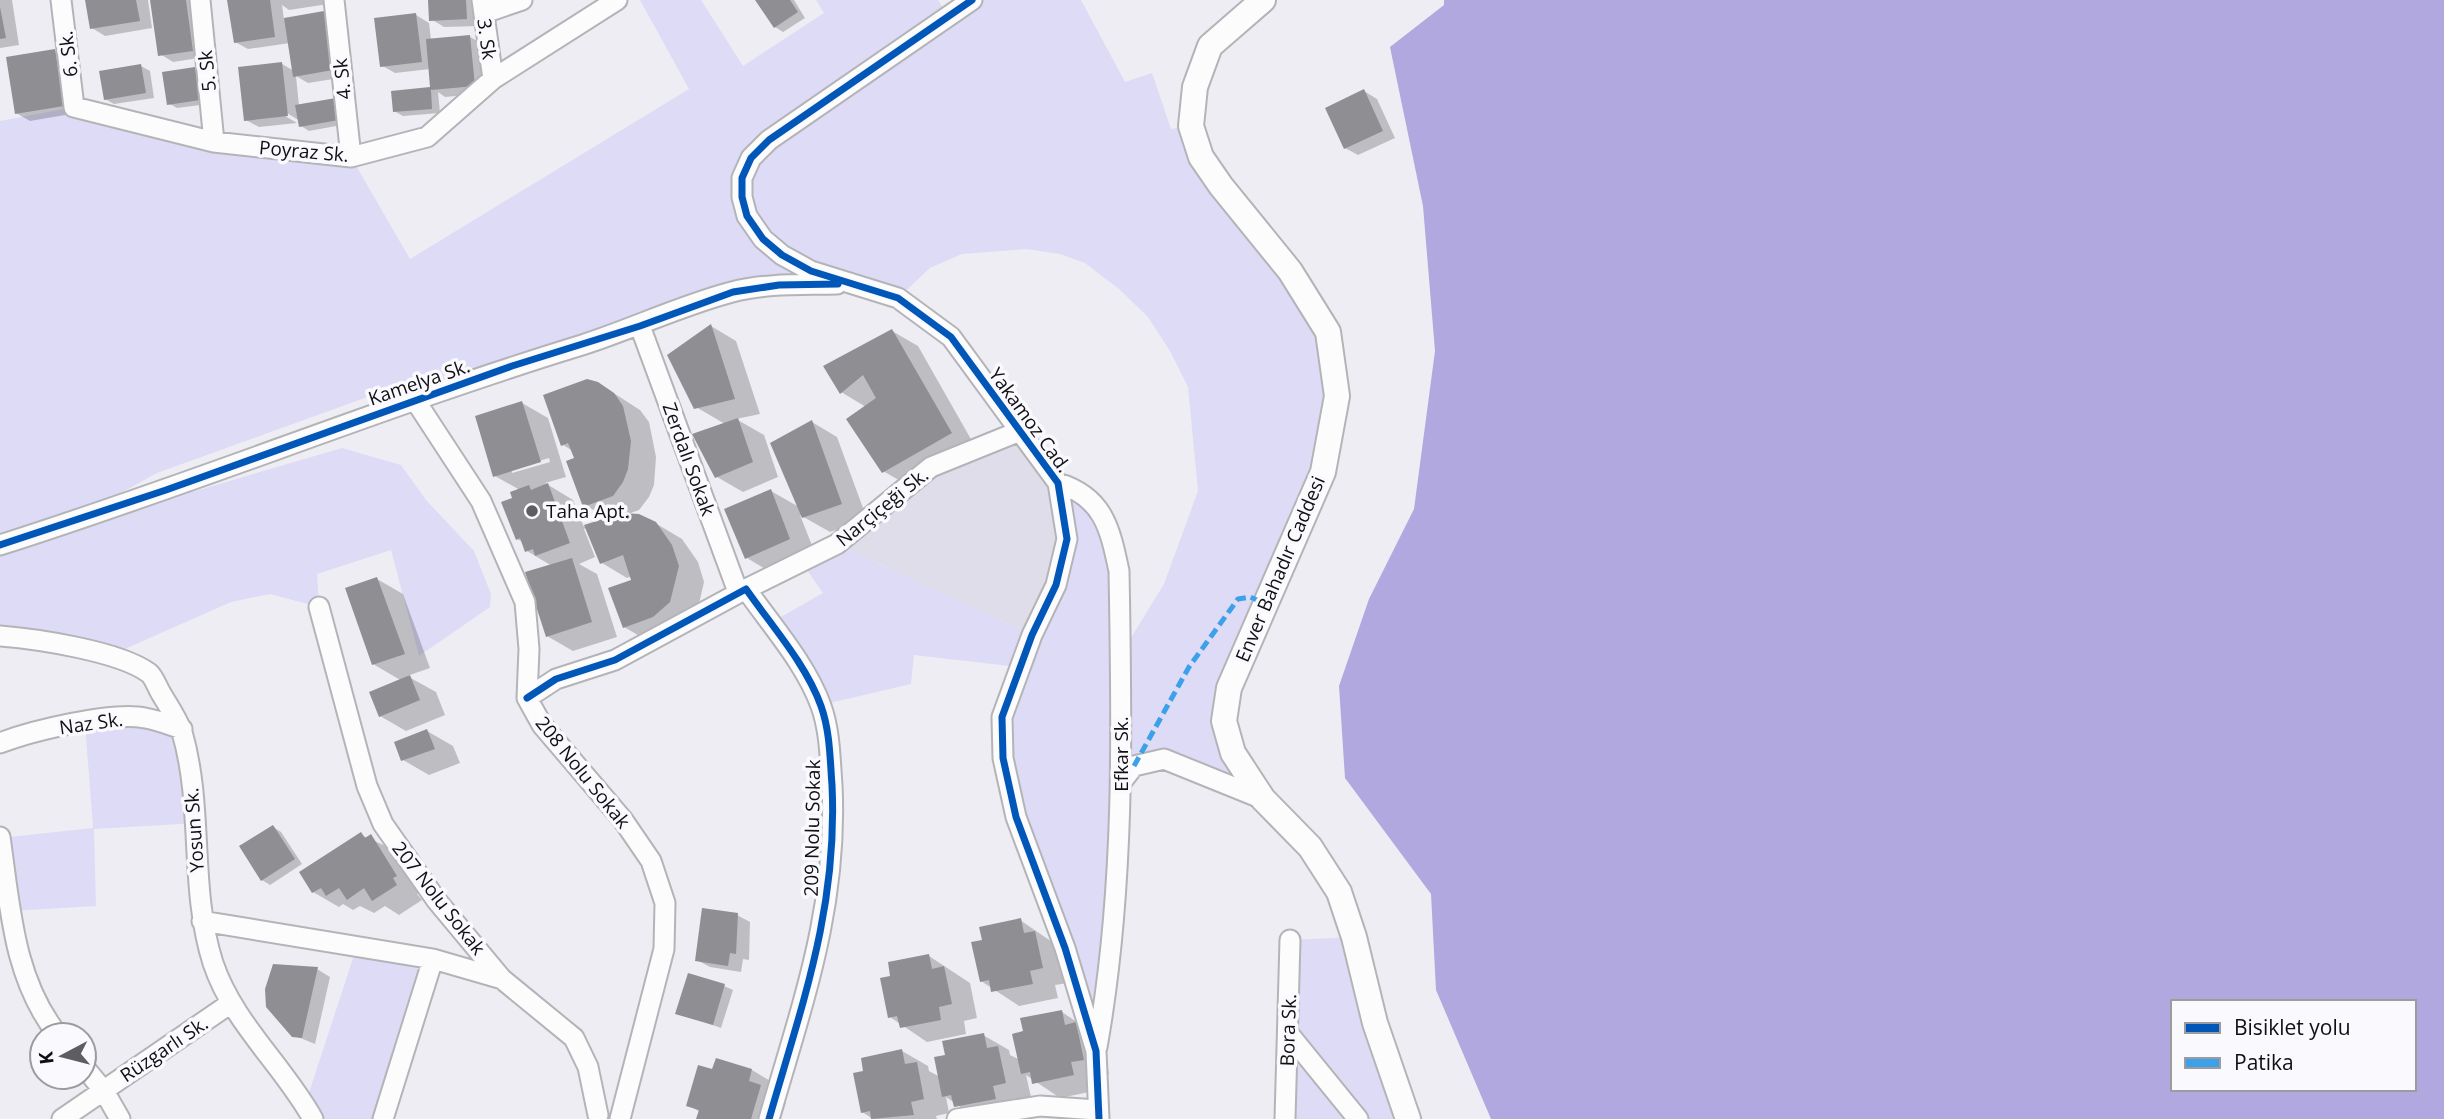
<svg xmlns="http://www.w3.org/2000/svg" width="2444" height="1119" viewBox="0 0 2444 1119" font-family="'Open Sans',sans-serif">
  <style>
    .built { fill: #dedde9 }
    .green { fill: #dedbf6 }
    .water { fill: #b0a8df; fill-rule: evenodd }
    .shadow { fill: #0003; fill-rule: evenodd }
    .building { fill: #8f8e92 }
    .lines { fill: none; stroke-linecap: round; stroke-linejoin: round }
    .minor-casing { stroke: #b4b4b8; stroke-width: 23 }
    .major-casing { stroke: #b4b4b8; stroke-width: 28 }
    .minor { stroke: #fcfcfd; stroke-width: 19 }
    .major { stroke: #fcfcfd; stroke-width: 24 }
    .quiet { stroke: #3da1ea; stroke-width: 5; stroke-dasharray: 10 5; stroke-linecap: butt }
    .cycleway-casing { stroke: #faf9fd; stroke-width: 11 }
    .cycleway { stroke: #0057b8; stroke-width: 7 }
    .poi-dot { fill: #5e5d61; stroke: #faf9fd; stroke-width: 2.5 }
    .labels { text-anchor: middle; stroke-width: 7; stroke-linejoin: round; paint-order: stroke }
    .street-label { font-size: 19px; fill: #101013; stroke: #faf9fd }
    .poi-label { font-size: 19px; fill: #101013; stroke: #faf9fd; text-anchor: start }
  </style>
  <rect width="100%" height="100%" fill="#eeedf3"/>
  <path class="built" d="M1020,431L1058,483L1067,539L1032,635L837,544L910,482Z"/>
  <path class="green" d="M640,0H701L743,66L824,13L816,0H938L948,16L972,0H1081L1125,82L1152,73L1171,129L1191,126L1328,332L1337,396L1224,721L1263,799L1164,759L1123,780L1096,1051L1003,758L1019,667L914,655L911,684L821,705L772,622L823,593L802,563L837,544L1032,635L1067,539L1058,483L1079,489L1112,538L1121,654L1164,584L1198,491L1188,387L1170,351L1148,317L1119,289L1085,263L1060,254L1026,249L962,254L930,268L898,298L856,284L779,285L415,400L420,378L157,473L64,524L158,502L342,448L401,465L426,500L474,551L491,594L490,607L419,656L391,550L317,574L319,607L270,594L231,602L109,656L0,636V121L74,107L351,157L410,259L689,89Z
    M85,723L182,729L197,823L94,829L96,906L11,911L0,838L93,828Z
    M1354,937L1408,1119H1285L1290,940Z
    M357,946L433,959L383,1119H313L305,1105Z"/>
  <path class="water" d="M1444,0H2444V1119H1491L1436,990L1431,894L1345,778L1339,686L1369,599L1414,509L1435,351L1423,206L1390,47L1444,5ZM2173,1002H2414V1089H2173Z"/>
  <path class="shadow" d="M0,0H12L19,45L0,48Z
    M87,0H148L152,28L105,36L92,28Z
    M151,0H195L205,57L173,62L160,54Z
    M229,0H335V3L289,10L282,5L284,20L324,13L337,21L346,77L308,83L296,76L299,106L347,124L309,131L301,126L300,121L282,110L280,113L297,123L259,127L246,120L282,64L294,71L290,43L248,49L235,42Z
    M430,0H479L480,26L444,27L431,19Z
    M758,0H794L805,18L783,32L775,27Z
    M416,15L429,23L431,40L470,37L483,44L487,93L445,97L438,92L440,113L403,116L394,111L430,89L432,91L430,69L395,73L381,65Z
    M55,51L68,58L77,113L30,121L16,113Z
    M141,66L150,71L154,98L114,104L105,99Z
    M195,69L203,74L208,104L177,108L168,103Z
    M1364,91L1377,99L1395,138L1358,155L1345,148Z
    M711,326L736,341L760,414L736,419L764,435L778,477L743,492L717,477L725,424L696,407Z
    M892,331L918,346L976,448L909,486L883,471L866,407L841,392Z
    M598,383L640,410L649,422L656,457L654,485L649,497L639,510L625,515L655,523L682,539L698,562L704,582L696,617L650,642L624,627L632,576L627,578L602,563L587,527L584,529L595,557L579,564L597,574L617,637L573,651L547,636L552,566L527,551L523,542L517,539L514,499L520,490L495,476L522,403L548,418L566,477L545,483L573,500L584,527L609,519L585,505L576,459L573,451L563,445ZM549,458L550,462L512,473V469Z
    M812,422L837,437L867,519L830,532L800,515L815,553L772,573L747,558L771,491L799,507Z
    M377,579L403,594L430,668L407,676L436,692L445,715L406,731L380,716L402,681L373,664Z
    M427,731L453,746L460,763L429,775L403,760Z
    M273,827L281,832L302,864L270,885L262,880Z
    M361,835L397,851L422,891L417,894L422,900L399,915L385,906L374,913L360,906L353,910L343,904L339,907L313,892Z
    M737,915L750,922L749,960L743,959L741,972L710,967L697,960Z
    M1020,920L1061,948L1068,983L1055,985L1058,998L1019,1006L981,981L984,941Z
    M929,956L970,983L977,1018L964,1021L966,1034L927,1042L890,1017L892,977Z
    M317,969L330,977L315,1044L293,1035Z
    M724,986L733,990L721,1028L678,1013Z
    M1062,1012L1102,1039L1109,1074L1097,1077L1099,1090L1060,1098L1026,1075L1031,1097L1018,1100L978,1119L946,1097L949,1113L936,1116L937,1119H873L862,1112L865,1072L902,1051L928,1066L929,1071L940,1077L947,1056L983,1035L1009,1050L1010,1055L1020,1060L1025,1033Z
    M752,1070L777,1085L775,1095L786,1102L781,1119H698L700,1112L688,1105L714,1072Z"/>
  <path class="building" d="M85,0H136L140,21L90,29Z
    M150,0H186L193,51L158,56Z
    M227,0H270L275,37L234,43Z
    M428,0H466L467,19L429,21Z
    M755,0H790L798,12L774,28Z
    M0,7L6,38L0,39Z
    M324,11L333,70L293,77L284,18Z
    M416,13L422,62L380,67L374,18Z
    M470,35L475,86L431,90L432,109L393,112L391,91L430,87L426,39Z
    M55,49L64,106L15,114L6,57Z
    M282,62L288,116L244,121L238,67Z
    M141,64L146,93L104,100L99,71Z
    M195,67L200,100L167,105L162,72Z
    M1364,89L1383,131L1344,149L1325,108Z
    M336,98L339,120L299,127L295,105Z
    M711,324L735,399L694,409L667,355Z
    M892,329L952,433L882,473L846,419L876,398L863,375L840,394L823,366Z
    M587,379L598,382L614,393L623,406L631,441L628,469L623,482L613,496L583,507L566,461L574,458L568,443L561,446L543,395Z
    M522,401L541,462L493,477L475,416Z
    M738,418L753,462L715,478L692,434Z
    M812,420L842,504L802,518L770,443Z
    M548,483L570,543L535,556L533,549L525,552L520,538L516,540L501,502L512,498L510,492L529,485L531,490Z
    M771,489L790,539L745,559L724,509Z
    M622,513L639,514L656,522L672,545L679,566L670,602L653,617L623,628L608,588L631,580L623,555L600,564L584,525Z
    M572,558L592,622L546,637L525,572Z
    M377,577L405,654L372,665L345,588Z
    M410,675L420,700L379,717L369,692Z
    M427,729L435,749L401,761L394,742Z
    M273,825L295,859L261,881L239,846Z
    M361,832L365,838L371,834L397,876L393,878L397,885L372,901L364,888L347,900L339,888L326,896L321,888L312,893L299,872Z
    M702,908L738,913L736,954L730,953L728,966L695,961Z
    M1021,918L1024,933L1035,931L1043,968L1030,971L1033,984L991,992L989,980L980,982L971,942L982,940L979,927Z
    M929,954L932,969L944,966L952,1004L939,1007L941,1020L900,1028L897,1016L888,1018L880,978L890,976L888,962Z
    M273,964L318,967L302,1038L292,1037L266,1007L265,989Z
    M688,973L725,984L713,1025L675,1014Z
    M1062,1010L1065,1025L1076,1022L1084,1060L1071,1062L1074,1075L1032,1084L1030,1072L1021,1074L1012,1034L1023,1031L1020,1018Z
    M984,1033L987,1048L998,1046L1006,1083L993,1086L996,1099L954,1107L951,1095L942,1097L934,1057L945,1055L942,1041Z
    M902,1049L905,1064L917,1062L924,1099L911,1102L914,1115L871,1119L870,1111L861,1113L853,1073L863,1071L861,1058Z
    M716,1058L752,1069L749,1081L761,1085L751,1119H696L699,1110L686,1106L698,1065L712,1069Z"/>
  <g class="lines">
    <defs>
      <path id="minor" d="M61,0L74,107L214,142L351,157L427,137L493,79L617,0
        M200,0L214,142
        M334,0L351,157
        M482,0L493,79
        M972,0L769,140L751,158L742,178V197L747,216L763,239L782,255L811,271L898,298L951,337L1058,483L1067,539L1056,585L1032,635L1002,717L1003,758L1016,817L1065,948L1096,1051L1099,1119
        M484,13L522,0
        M640,326L738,592
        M415,400L481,501L525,602L529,649L527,698L542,725L623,820L651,861L665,903L664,949L620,1119
        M1058,483C1104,497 1110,529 1119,571C1122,730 1125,890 1097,1047
        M0,545C196,483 386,405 582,345C632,329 682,305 732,292C766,283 803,285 837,284
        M746,589L837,544L931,467L1020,431
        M319,607L367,786L383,824L437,901L502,979L574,1038L588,1067L598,1115
        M0,636C37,639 119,651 149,673C154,677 158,689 162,695C169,707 178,720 182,732C204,808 189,888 213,963C233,1023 283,1065 313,1119
        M527,698L556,679L615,660L746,589C771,625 806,664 821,706C830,731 830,759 832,785C838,908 802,1004 769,1119
        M0,743C31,731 113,711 145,718C157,720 170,725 182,729
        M1123,780L1134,766L1164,759L1263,799
        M0,837C10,905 13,979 58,1035
        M202,921L433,959L502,979
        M1288,1033L1358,1119
        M84,1067L104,1091L120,1119
        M62,1119L231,1003
        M383,1119L433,959
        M957,1119L1040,1106L1097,1110
        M1285,1119L1290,940"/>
      <path id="major" d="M1263,0L1210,46L1195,87L1191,126L1201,157L1221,186L1290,271L1328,332L1337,396L1323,472L1229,688L1224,721L1233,753L1263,799L1310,847L1339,892L1354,937L1375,1023L1408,1119"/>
    </defs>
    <use href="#minor" class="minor-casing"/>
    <use href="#major" class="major-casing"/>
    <use href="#minor" class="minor"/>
    <use href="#major" class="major"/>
    <path class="quiet" d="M1134,766L1189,667L1238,599L1250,597L1266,604"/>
    <defs>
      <path id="cycleway" d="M972,0L769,140L751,158L742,178V197L747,216L763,239L782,255L811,271L898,298L951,337L1058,483L1067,539L1056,585L1032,635L1002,717L1003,758L1016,817L1065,948L1096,1051L1099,1119
        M0,545L166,490L512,366L640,326L733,292L779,285L838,284
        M527,698L556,679L615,660L746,589C771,625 806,664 821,706C830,731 830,759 832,785C838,908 802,1004 769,1119"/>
    </defs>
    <use href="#cycleway" class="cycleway-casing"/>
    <use href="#cycleway" class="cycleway"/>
  </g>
  <circle class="poi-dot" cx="532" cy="511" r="7"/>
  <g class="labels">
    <g class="street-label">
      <text transform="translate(487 39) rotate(82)" y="7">3. Sk</text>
      <text transform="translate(68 54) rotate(-97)" y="7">6. Sk.</text>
      <text transform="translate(207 71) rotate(-96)" y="7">5. Sk</text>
      <text transform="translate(342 79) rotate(-96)" y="7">4. Sk</text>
      <text transform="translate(304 151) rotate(5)" y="7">Poyraz Sk.</text>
      <text transform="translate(419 382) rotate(-19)" y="7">Kamelya Sk.</text>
      <text transform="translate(1030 420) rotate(54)" y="7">Yakamoz Cad.</text>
      <text transform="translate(689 459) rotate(70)" y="7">Zerdalı Sokak</text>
      <text transform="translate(882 507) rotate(-39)" y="7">Narçiçeği Sk.</text>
      <text transform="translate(1280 569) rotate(-67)" y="7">Enver Bahadır Caddesi</text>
      <text transform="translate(91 723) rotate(-8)" y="7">Naz Sk.</text>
      <text transform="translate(1121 754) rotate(-90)" y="7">Efkar Sk.</text>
      <text transform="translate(583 772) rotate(51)" y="7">208 Nolu Sokak</text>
      <text transform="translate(812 828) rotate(-89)" y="7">209 Nolu Sokak</text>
      <text transform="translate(194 830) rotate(-94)" y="7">Yosun Sk.</text>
      <text transform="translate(439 898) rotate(52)" y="7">207 Nolu Sokak</text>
      <text transform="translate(1288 1030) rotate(-88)" y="7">Bora Sk.</text>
      <text transform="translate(164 1049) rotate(-34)" y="7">Rüzgarlı Sk.</text>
    </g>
    <g class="poi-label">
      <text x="546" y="518">Taha Apt.</text>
    </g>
  </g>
  <rect x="2171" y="1000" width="245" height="91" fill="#faf9fd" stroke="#9c9c9f" stroke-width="2"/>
  <rect x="2185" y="1023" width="35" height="10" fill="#0057b8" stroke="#9c9c9f" stroke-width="2"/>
  <text x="2234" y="1035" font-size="21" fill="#101013">Bisiklet yolu</text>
  <rect x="2185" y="1058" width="35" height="10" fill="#3da1ea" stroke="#9c9c9f" stroke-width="2"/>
  <text x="2234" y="1070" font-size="21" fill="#101013">Patika</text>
  <g transform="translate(63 1056) rotate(263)"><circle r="33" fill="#faf9fd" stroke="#9c9c9f" stroke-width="2"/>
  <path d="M0-5L12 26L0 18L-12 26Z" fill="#5e5d61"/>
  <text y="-10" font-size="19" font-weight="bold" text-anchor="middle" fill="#101013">K</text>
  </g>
</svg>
